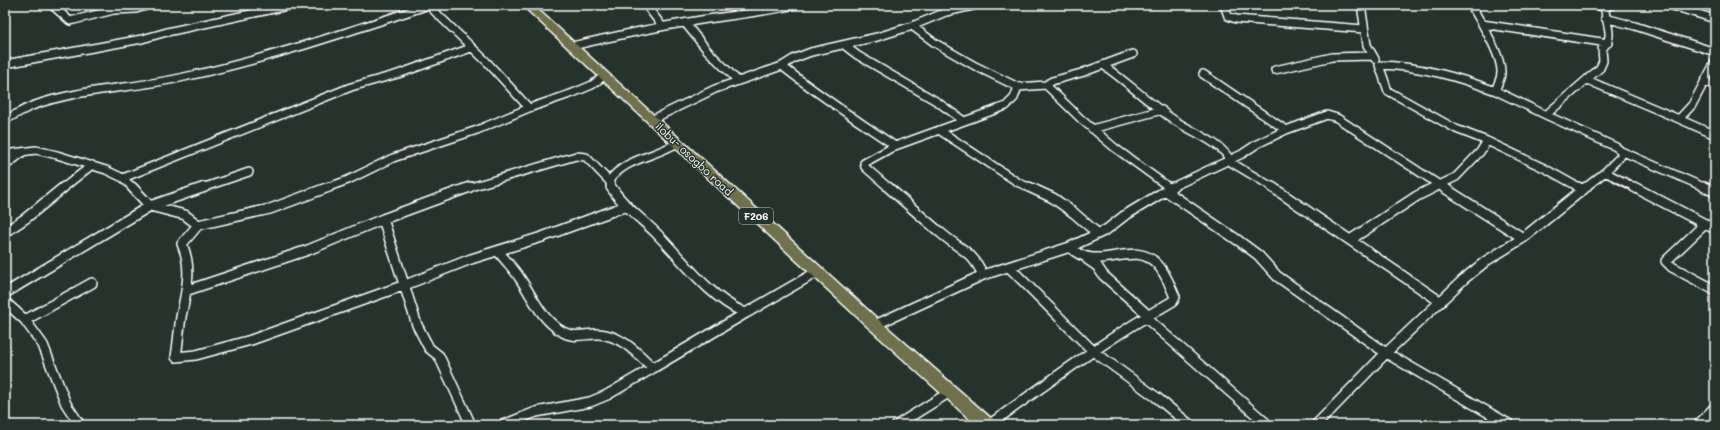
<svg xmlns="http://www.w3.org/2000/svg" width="1720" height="430" viewBox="0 0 1720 430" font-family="Mali,sans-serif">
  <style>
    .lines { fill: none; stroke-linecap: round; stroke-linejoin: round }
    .street-far1-casing { stroke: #fff; stroke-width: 10 }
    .street-casing { stroke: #fff; stroke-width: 12 }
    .primary-casing { stroke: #fff; stroke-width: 3 }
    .street-far1 { stroke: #26332d; stroke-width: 7 }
    .street { stroke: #26332d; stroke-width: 9 }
    .primary { fill: #6e714b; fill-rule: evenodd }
    .labels { text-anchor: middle; stroke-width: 3; stroke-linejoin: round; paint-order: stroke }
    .shield { fill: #26332d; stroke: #bec2c0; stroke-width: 1 }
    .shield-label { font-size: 10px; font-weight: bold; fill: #fff }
    .street-label { font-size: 11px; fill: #fff; stroke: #26332d }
  </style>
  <rect width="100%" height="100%" fill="#26332d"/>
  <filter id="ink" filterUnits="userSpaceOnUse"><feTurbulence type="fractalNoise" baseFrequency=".025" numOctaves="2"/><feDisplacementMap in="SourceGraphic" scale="8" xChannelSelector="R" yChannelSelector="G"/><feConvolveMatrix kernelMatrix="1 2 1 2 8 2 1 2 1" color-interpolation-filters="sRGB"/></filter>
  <g filter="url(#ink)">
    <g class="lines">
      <defs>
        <path id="street-far1" d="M52,5L70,21L114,10
          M108,5L114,10L136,9L149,5
          M428,5L487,62L529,108
          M646,5L662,26
          M1224,5L1228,16L1236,19L1364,29
          M1361,5L1367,45L1375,59
          M1471,5C1480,21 1502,55 1501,73C1501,80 1496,85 1496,91L1548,116
          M1597,5L1605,8
          M1669,5L1715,19
          M1605,18L1635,26L1715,52
          M685,23L707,50L738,81
          M1482,24L1608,43
          M912,26L935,43L975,66L1018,87L1046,85L1052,81L1081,73L1133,54
          M844,45L857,55L936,101L964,121
          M572,46C611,37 650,28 689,22C724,16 760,13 795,5
          M5,64L142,39L167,32L292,5
          M1103,65C1127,82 1149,103 1174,120C1193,133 1221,141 1232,163L1274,188
          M782,66C818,95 857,120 895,146
          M1275,70L1332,57L1372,56
          M1203,74L1286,130
          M1587,80L1679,119L1692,105L1715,62
          M1704,82L1715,85
          M1046,85L1081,119L1115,148L1170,188
          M1496,91C1458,77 1420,66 1379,65L1388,91L1456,129L1487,141L1544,168L1580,188
          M1679,119L1715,135
          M5,120C14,115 23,110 32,106C80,88 134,89 184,77C267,59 348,32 429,5
          M651,120L715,89L782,66L795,58L811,52L877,37L912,26L946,12L977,5
          M1092,129L1162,110
          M939,130L1019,183L1031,188
          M1621,151L1706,188
          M5,154L36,150L57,155L106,170L123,178L133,188
          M5,166L22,153
          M1605,172L1636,188
          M123,178L351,87L398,74L471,48
          M63,188L92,165
          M202,188L249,172
          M326,188L348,180L393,158L477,130L529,108L573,93L592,85L604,76
          M467,188L576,156L586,157L609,181
          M612,188L609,181C625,158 655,157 677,143
          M889,188L865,167L864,163L895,146L1006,106L1014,98L1018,87
          M1170,188L1242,154L1257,144L1286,130L1327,115L1337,118L1444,188
          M1433,188L1456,177L1480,152L1487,141
          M1585,188L1605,172L1621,156V151L1616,147L1548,116L1547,114L1600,68L1603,61L1602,49C1616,35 1605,25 1605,8L1611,5"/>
        <path id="street" d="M132,187L150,206L185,215L198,225L182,244C193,269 186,291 181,317C179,330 178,344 176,357L196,355L251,340L405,285L471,259L542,237L626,206
          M611,187C623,206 641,218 656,233C683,260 708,296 743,312L746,313L817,272
          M888,187C906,203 924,219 942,234C962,251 971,250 983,275
          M1029,187L1053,198L1074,213L1097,233
          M1272,187L1441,302
          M1443,187L1523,238
          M1578,187L1583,190
          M1634,187L1705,224L1666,261L1672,267L1715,290
          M1704,187L1715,192
          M1166,191L1239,241L1258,255L1277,276L1386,353L1510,425
          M383,219L417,325L429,348L439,356L471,425
          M1705,224L1715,229
          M198,225L270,209L329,187
          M5,232L26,218L64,187
          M1350,240L1417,196L1435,187
          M498,251C505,260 513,268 519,277C533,297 541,320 563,332C575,339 587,333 599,334C621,335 638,354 653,368L746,313
          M1087,259L1097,266L1103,275L1148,315
          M1010,268L1093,351L1156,397L1190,425
          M188,290L308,250L383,219L470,187
          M5,293L150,206L205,187
          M5,302L25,320L43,345L66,404L80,425
          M1145,317L1268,425
          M25,320L92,283
          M875,325L983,275L1070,247L1106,230L1124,216L1172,187
          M503,425L536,412L590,402L607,395L653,368
          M897,425L950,392
          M989,425C1049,382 1108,338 1173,301L1175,297C1170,286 1166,273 1157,264C1133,238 1097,275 1070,247
          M1316,425L1386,353L1465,278L1486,261L1523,238L1586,187
          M1698,425L1715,407"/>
        <path id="primary" d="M522,5H533L880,321L993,420L995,425H976L870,329Z"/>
      </defs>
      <use href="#street-far1" class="street-far1-casing"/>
      <use href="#street" class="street-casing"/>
      <use href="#primary" class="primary-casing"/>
      <use href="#street-far1" class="street-far1"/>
      <use href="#street" class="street"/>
      <use href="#primary" class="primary"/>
    </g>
  </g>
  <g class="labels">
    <rect class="shield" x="739" y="208" width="34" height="16" rx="3"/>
    <g class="shield-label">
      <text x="756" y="220">F206</text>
    </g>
    <g class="street-label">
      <text transform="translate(694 159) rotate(43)" y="4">ilobu- osogbo road</text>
    </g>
  </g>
  <rect width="1720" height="430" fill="none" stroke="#26332d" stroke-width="20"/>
  <rect x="10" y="10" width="1700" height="410" fill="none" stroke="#fff" stroke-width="1.5" filter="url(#ink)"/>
</svg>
